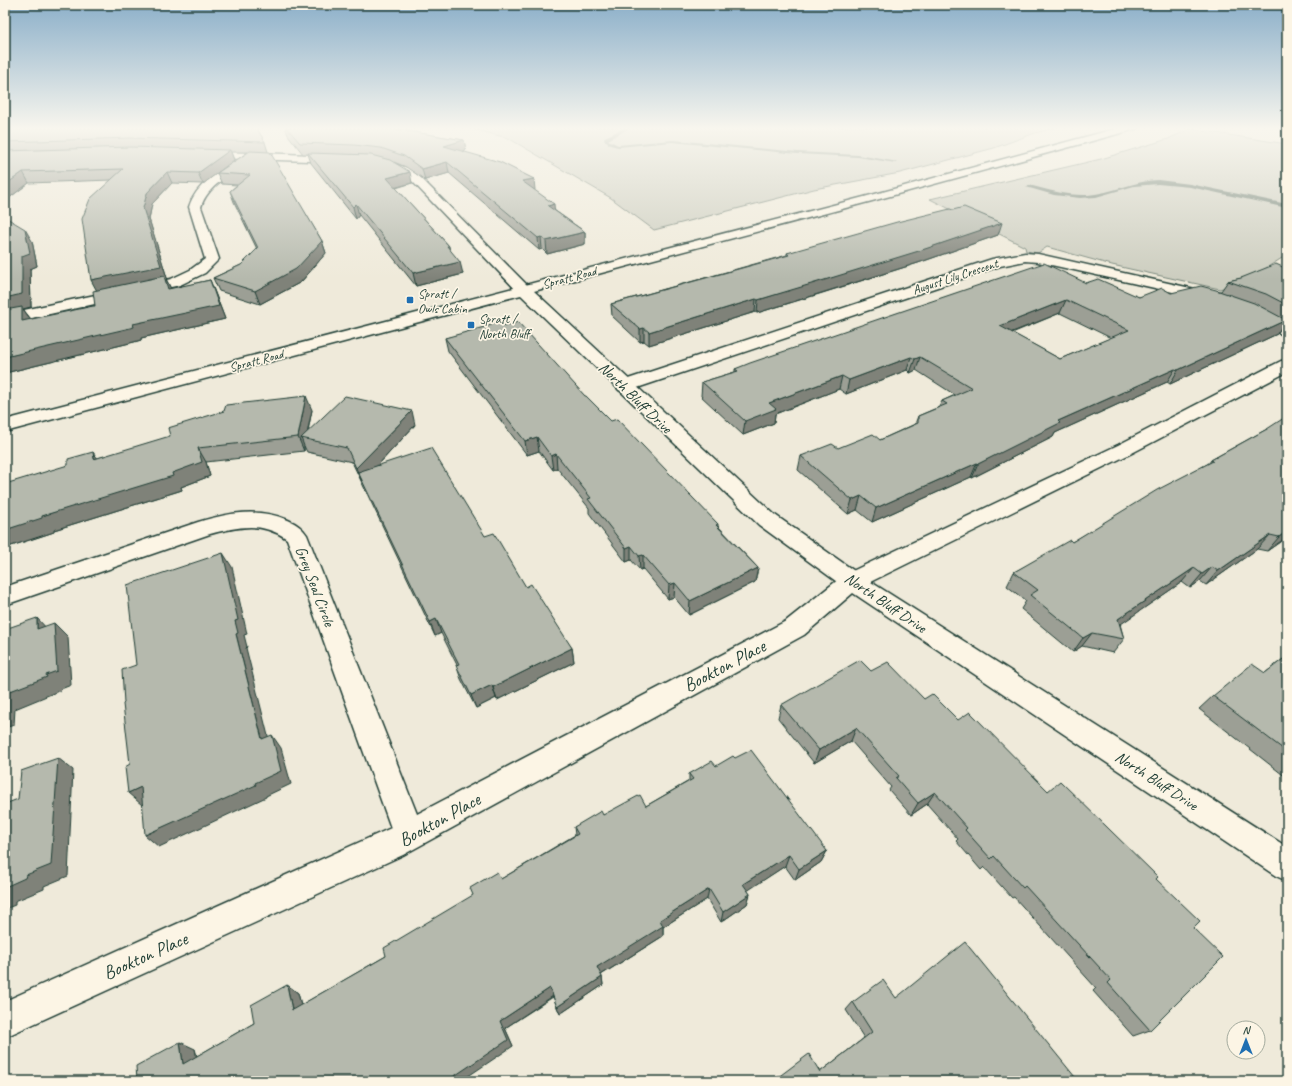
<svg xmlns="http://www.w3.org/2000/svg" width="1292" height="1086" viewBox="0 0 1292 1086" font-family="Caveat,sans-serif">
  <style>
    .green { fill: #cccdbf; stroke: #76857a }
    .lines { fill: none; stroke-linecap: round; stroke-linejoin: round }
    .stream { fill: #6c7d71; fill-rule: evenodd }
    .street-casing { stroke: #1f3d34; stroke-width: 3 }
    .secondary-casing { stroke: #1f3d34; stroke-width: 3 }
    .street { fill: #fcf5e5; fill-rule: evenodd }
    .secondary { fill: #fcf5e5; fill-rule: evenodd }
    .wall { fill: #9c9f95; stroke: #1f3d34; fill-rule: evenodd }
    .shaded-wall { fill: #7f8279; stroke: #1f3d34 }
    .building { fill: #b5b9ad; stroke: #1f3d34; fill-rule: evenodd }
    .poi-dot { fill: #1f6fb2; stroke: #fcf5e5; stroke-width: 1.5 }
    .labels { text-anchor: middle; stroke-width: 3.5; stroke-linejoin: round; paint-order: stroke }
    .far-street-label { font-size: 13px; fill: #1f3d34; stroke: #fcf5e5 }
    .far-poi-label { font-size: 13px; fill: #1f3d34; stroke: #fcf5e5; text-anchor: start }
    .street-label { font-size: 16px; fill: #1f3d34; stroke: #fcf5e5 }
    .near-street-label { font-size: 19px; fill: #1f3d34; stroke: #fcf5e5 }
  </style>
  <rect width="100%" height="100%" fill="#efeada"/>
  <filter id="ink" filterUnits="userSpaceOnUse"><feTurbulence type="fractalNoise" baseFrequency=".025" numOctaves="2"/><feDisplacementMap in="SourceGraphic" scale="8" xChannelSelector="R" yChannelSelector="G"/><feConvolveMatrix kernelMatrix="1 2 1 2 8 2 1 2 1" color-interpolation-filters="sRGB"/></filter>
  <g filter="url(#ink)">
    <path class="green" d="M464,127H1058L1035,133L994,148L900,173L814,189L654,230L611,198L508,138Z
      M1190,129L1287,144V257L1282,258L1255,275L1220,289L1112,265L1047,247L1038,253L1026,251L1025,247L930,199L1101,159L1168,139Z"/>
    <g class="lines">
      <path class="stream" d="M626,127H632L608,140L618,145L672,140L686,141L798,152L858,155L898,162L896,163L858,157L798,154L672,142L618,147L610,145L604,140L605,137Z
        M1158,180L1190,184L1287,204V208L1190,187L1158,184L1134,186L1096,197L1080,198L1054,195L1026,187L1029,185C1048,190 1068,196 1088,195C1112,193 1133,181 1158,180Z"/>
      <defs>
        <path id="street" d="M202,151L340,156L345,159L340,162L247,159L248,161L247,163C230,175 207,186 201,207L219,259L205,273L180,285L5,324V314L171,279L190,270L205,259L189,207C196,184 220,170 240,159L198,156L197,154Z
          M384,161L408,168L421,178L528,286L530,289L528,292L523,293L518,292L413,182L400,172L380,166L379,164L380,162Z
          M1025,253L1038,254L1213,293L1218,294L1220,297L1218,300L1213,301L1038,262L1025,261L1000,266L631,390L625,391L619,390L616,386L619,382L992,259Z
          M1256,308L1261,310L1287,324V336L1281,334L1251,316L1248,313L1251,310Z
          M1287,360V372L1132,453L860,587L804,635L403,855L5,1037V1001L391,828L287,539C261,521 239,527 210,534L5,605V587L198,522C228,513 258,507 288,520C295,523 302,527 307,535L417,814L786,621L844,575L1118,445L1281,361Z"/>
        <path id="secondary" d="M1122,127H1138L1136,129L872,201L534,291L775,515L860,575L1287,847V881L1276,876L844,587L759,525L521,295L5,432V420L864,197Z"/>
      </defs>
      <use href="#street" class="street-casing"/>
      <use href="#secondary" class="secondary-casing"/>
      <use href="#street" class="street"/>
      <use href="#secondary" class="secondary"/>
    </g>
    <path class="wall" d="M5,127L259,132L265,142L268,152L322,241L326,253L301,282L260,304L219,291L213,278L241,265L257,249L234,202L230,191L237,185L222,184L217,173L248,152H231L234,160L203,184L172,183L152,204L149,219L167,278L166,279L171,289L210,280L225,319L141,338V340L134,342L5,373L32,241L37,266L30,269L31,307L23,309L31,319L95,306L111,180L29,183L5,201Z
      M285,127H379L464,140L466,150L463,151L535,190H534L554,210L585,232V244L547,254L542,249L539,250L449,173L425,180L406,167L394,162L412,183L396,188L449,246L450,251L463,274L416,286L359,215L356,219L311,163L308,154H303L288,135Z
      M998,235L918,263L816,295L757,313L755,312L649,345L644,341L640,342L612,316L611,304L787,255V253Z
      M1287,269V322H1286L1277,334L1170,384L1167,382L1055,433L1053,437L972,478L971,477L872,522L857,510L848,514L798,470L801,456L880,440L915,424L918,416L939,407L942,401L955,395L916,370L910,373L907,370L846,394L839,389L775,414L774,423L743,435L701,396L702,382L735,372V369L1086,283L1139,297L1171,293L1221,291L1228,281ZM1060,313L1111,338L1060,359L1012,333Z
      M505,326L585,396L718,524V526L758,568L755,582L689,615L674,597L668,599L643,569L640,570L631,560L626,562L589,513V508L557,468L553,470L539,451L527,455L448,351L445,338Z
      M312,410L308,431L415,425L378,465L485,536L526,587L572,648L574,662L497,700L496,698L476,708L461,679L456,665H457L441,633L435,636L352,462L307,452L304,446V451L206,462L210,476L181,487L182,490L54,530V532L5,548L97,458Z
      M1267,429L1287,537L1267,551L1257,549L1206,585L1200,581L1190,588L1182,582L1120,624L1124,639L1113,653L1082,646L1073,652L1021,609L1026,601L1007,586L1014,572L1072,542L1209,463L1211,460Z
      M1287,656V778L1199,709L1213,696L1265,673Z
      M871,671L924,699L958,720L1048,791L1156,879L1193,928L1150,1030L1133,1036L1093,991L1096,988L1014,897L1012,898L984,867L981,870L956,841L958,839L927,804L911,815L889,790L891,787L851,741L814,763L778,718L781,705Z
      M716,766L827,851L821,862L795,880L785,866L747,890L750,894L747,904L721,922L707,899L663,927V936L601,975L602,977L603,985L560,1014L553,997L505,1028L513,1046L137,1081L195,1049L197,1056L254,1023L287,985L298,993L301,1005L386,956L501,879L575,835L574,827L603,815L646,806L689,781V774Z
      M896,998L1071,1081L820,1072L864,1038L846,1010L853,1002Z"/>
    <path class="shaded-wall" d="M464,140L466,150L446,157L444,146Z
      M230,150L234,160L203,184L198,173Z
      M447,162L449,173L425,180L422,169Z
      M23,172L29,183L5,201V185Z
      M167,172L172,183L152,204L149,219L167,278L166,279L171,289L98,293L91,280L143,208L147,193Z
      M410,172L412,183L390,189L387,178Z
      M534,179L535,190L523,192L522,181Z
      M356,204L359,215L356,219L353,207Z
      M554,204L555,216L548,206Z
      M1002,223L998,235L918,263L757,313L758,300Z
      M25,229L32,241L37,266L30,269L31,307L23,309L31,320V334L5,313V298Z
      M585,232V244L547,254L546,241Z
      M541,237L542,249L539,250L538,238Z
      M322,241L326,253L301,282L260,304L255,291Z
      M460,262L463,274L416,286L413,273Z
      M210,280L225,319L141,338V340L134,342L5,373V357L133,324Z
      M756,299L755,312L649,345V332Z
      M1066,300L1060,313L995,339L1000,326Z
      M1286,320L1277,334L1170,384L1178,370Z
      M644,328V341L640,342V329Z
      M911,357L907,370L846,394L849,380Z
      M920,357L916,370L910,373L915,359Z
      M1175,369L1167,382L1055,433L1053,437L972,478L978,464L1058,421Z
      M842,376L839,389L775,414L774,423L743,435L745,421L769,403Z
      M306,396L312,410L306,439L301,438L304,446V451L298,437Z
      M412,411L415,425L363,481L358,472L362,482L356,468Z
      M537,437L539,451L527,455L525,441Z
      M198,448L206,462L210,476L181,487L182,490L54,530V532L5,548V530L42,516L172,473Z
      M93,452L103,466L94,459Z
      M556,454L557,468L553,470L551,456Z
      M977,463L971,477L872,522L876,508Z
      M861,496L857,510L848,514L852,500Z
      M1287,531V537L1267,551L1279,537Z
      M1270,535L1257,549L1206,585L1218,571Z
      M631,546V560L626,562V548Z
      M223,553L232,567L247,634L244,635L247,647L246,648L272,752L262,739L236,634L235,621Z
      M643,555V569L640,570L639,556Z
      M1212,567L1200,581L1190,588L1202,574Z
      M758,568L755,582L689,615L690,601Z
      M1194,568L1182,582L1108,633L1118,619Z
      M675,583L674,597L668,599L669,585Z
      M37,618L50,632L37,629Z
      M436,619L441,633L435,636L430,622Z
      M54,623L68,637L71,685L61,689V690L15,709L14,725L5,728V693L46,675Z
      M1092,633L1082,646L1073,652L1083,638Z
      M572,648L574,662L497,700L493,687Z
      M492,685L496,698L476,708L471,695Z
      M856,728L851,741L814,763L819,750Z
      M272,735L281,748L291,784L266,796V797L159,847L145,835L255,783Z
      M58,758L73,770L68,876L44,886V889L15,901V905L5,909V887L26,875Z
      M141,787L154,799L142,805L128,793Z
      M935,792L927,804L911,815L918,803Z
      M827,851L821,862L795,880L799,869Z
      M789,855L785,866L741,895L743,884Z
      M709,889L707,899L663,927V936L599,976L597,967L660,920Z
      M750,894L747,904L721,922L723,912Z
      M602,977L603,985L560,1014L557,1007Z
      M287,985L298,993L304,1017L292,1010Z
      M550,988L553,996L505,1028L513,1046L461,1081H447L500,1021Z
      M180,1042L195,1049L199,1070L183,1064Z"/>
    <path class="building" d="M5,127H256L265,142L130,138L5,142Z
      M286,127H379L396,129L464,140L444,146L500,162L534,179L522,181L554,204L548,206L585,232L546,241L541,237L538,238L447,162L422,169L404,156L381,148L354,145L300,143Z
      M130,147L230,150L198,173L167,172L147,193L143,208L161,266L91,280L82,219L90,199L123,169L23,172L5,185V151Z
      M250,151L270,152L322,241L296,269L255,291L213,278L241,265L258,248L230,191L250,175L217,173Z
      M308,153L371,155L390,160L410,172L387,178L449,246H447L460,262L413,273L356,204L353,207Z
      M964,207L1002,223L922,250L818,282L758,300L756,299L649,332L644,328L640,329L611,304L789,255L787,253L897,222L950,209L953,210Z
      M5,217L25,229L30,253L22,256V294L5,298Z
      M1044,263L1086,283L1098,279L1139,297L1162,288L1171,293L1201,286L1216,290L1254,303L1286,320L1178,370L1175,369L1058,421L1060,423L978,464L977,463L876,508L861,496L852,500L801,456L832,444L838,448L873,434L880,440L918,423V416L947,404L942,401L972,388L920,357L915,359L911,357L849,380L842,376L769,403L776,409L745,421L702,382L738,371L735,369L750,363L879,319ZM1066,300L1129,330L1060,359L1000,326Z
      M1276,264L1287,269V305L1266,294L1228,281L1241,278Z
      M164,276L168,289L210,280L219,306L133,324L134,327L126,329L5,357V310L22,307V321L93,306H95L93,291Z
      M502,322L505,326L518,322L585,396H586L611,421L617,419L718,524L716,525L758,568L690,601L675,583L669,585L643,555L639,556L631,546L626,548L588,499L591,498L556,454L551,456L537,437L525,441L445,338Z
      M306,396L298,437L198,448L202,462L172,473L173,476L42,516V518L5,530V484L68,465V459L93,452L94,459L170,436L168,428L224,411L226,405Z
      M345,396L412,411L356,468L347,448L301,438Z
      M1287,416V531L1279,537L1270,535L1218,571L1212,567L1202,574L1194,568L1118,619L1124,639L1092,633L1083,638L1030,595L1038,590L1014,572L1070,540L1072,542L1157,490L1213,461L1211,460L1267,429Z
      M431,448L485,536L494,533L526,587L531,584L572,648L493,687L492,685L471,695L456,665L459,664L436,619L430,622L358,472Z
      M223,553L238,620L235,621L238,633L236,634L262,739L272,735L281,771L255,783L256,785L145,835L141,787L128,793L125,767L130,764L123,704L124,703L122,670L136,665L127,585Z
      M37,618V629L54,623L57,671L46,675L47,677L5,693V629Z
      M1287,656V752L1213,696L1252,664L1265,673Z
      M860,660L871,671L888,662L924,699L932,694L958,720L970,712L1048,791L1060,781L1158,877L1156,879L1200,921L1193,928L1223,957L1150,1030L1108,983L1111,980L1025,886L1023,888L994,856L991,859L965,830L967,828L935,792L918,803L896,778L899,776L856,728L819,750L781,705Z
      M751,750L827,851L799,869L789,855L743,884L750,894L723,912L709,889L660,920L663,926L597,967L602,977L557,1007L550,988L500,1021L508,1040L447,1081H137L136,1066L180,1042L183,1064L254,1023L251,1005L287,985L292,1010L386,956L384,948L473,895L470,888L497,872L501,879L578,834L574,827L601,811L603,815L640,795L646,806L693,779L689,774L712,761L716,766L733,756L735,758Z
      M58,758L51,865L26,875L25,878L5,887V804L18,799L21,771Z
      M965,942L1075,1077L1071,1081H773L809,1054L820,1072L872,1032L853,1002L883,980L896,998Z"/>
  </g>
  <linearGradient id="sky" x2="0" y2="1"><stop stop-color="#8bafc9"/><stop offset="0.46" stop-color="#f8f6ee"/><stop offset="1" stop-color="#f8f6ee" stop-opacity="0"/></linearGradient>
  <rect width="1292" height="279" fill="url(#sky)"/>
  <g class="poi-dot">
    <rect x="406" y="296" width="8" height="8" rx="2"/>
    <rect x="467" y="321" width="8" height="8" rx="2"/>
  </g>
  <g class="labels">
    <g class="far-street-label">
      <text transform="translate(955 276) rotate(-18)" y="5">August Lily Crescent</text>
      <text transform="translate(569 277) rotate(-15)" y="5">Spratt Road</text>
      <text transform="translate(256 360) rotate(-15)" y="5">Spratt Road</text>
    </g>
    <g class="far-poi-label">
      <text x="418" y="298">Spratt /<tspan x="418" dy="15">Owls Cabin</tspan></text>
      <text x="479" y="323">Spratt /<tspan x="479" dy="15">North Bluff</tspan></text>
    </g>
    <g class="street-label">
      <text transform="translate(636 397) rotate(44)" y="6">North Bluff Drive</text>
      <text transform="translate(316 586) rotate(69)" y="6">Grey Seal Circle</text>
      <text transform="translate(886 602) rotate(34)" y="6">North Bluff Drive</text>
      <text transform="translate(1157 780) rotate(33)" y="6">North Bluff Drive</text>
    </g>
    <g class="near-street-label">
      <text transform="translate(724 665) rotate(-28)" y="7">Bookton Place</text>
      <text transform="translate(439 819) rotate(-29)" y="7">Bookton Place</text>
      <text transform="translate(145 955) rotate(-24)" y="7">Bookton Place</text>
    </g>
  </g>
  <rect width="1292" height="1086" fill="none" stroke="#fcf5e5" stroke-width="20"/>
  <rect x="10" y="10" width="1272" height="1066" fill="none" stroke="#1f3d34" stroke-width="1.5" filter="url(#ink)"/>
  <g transform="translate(1246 1040)"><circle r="19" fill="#fcf5e5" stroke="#a4ab9e"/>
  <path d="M0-3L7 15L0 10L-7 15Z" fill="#1f6fb2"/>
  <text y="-6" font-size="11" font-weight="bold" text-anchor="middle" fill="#1f3d34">N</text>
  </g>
</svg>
